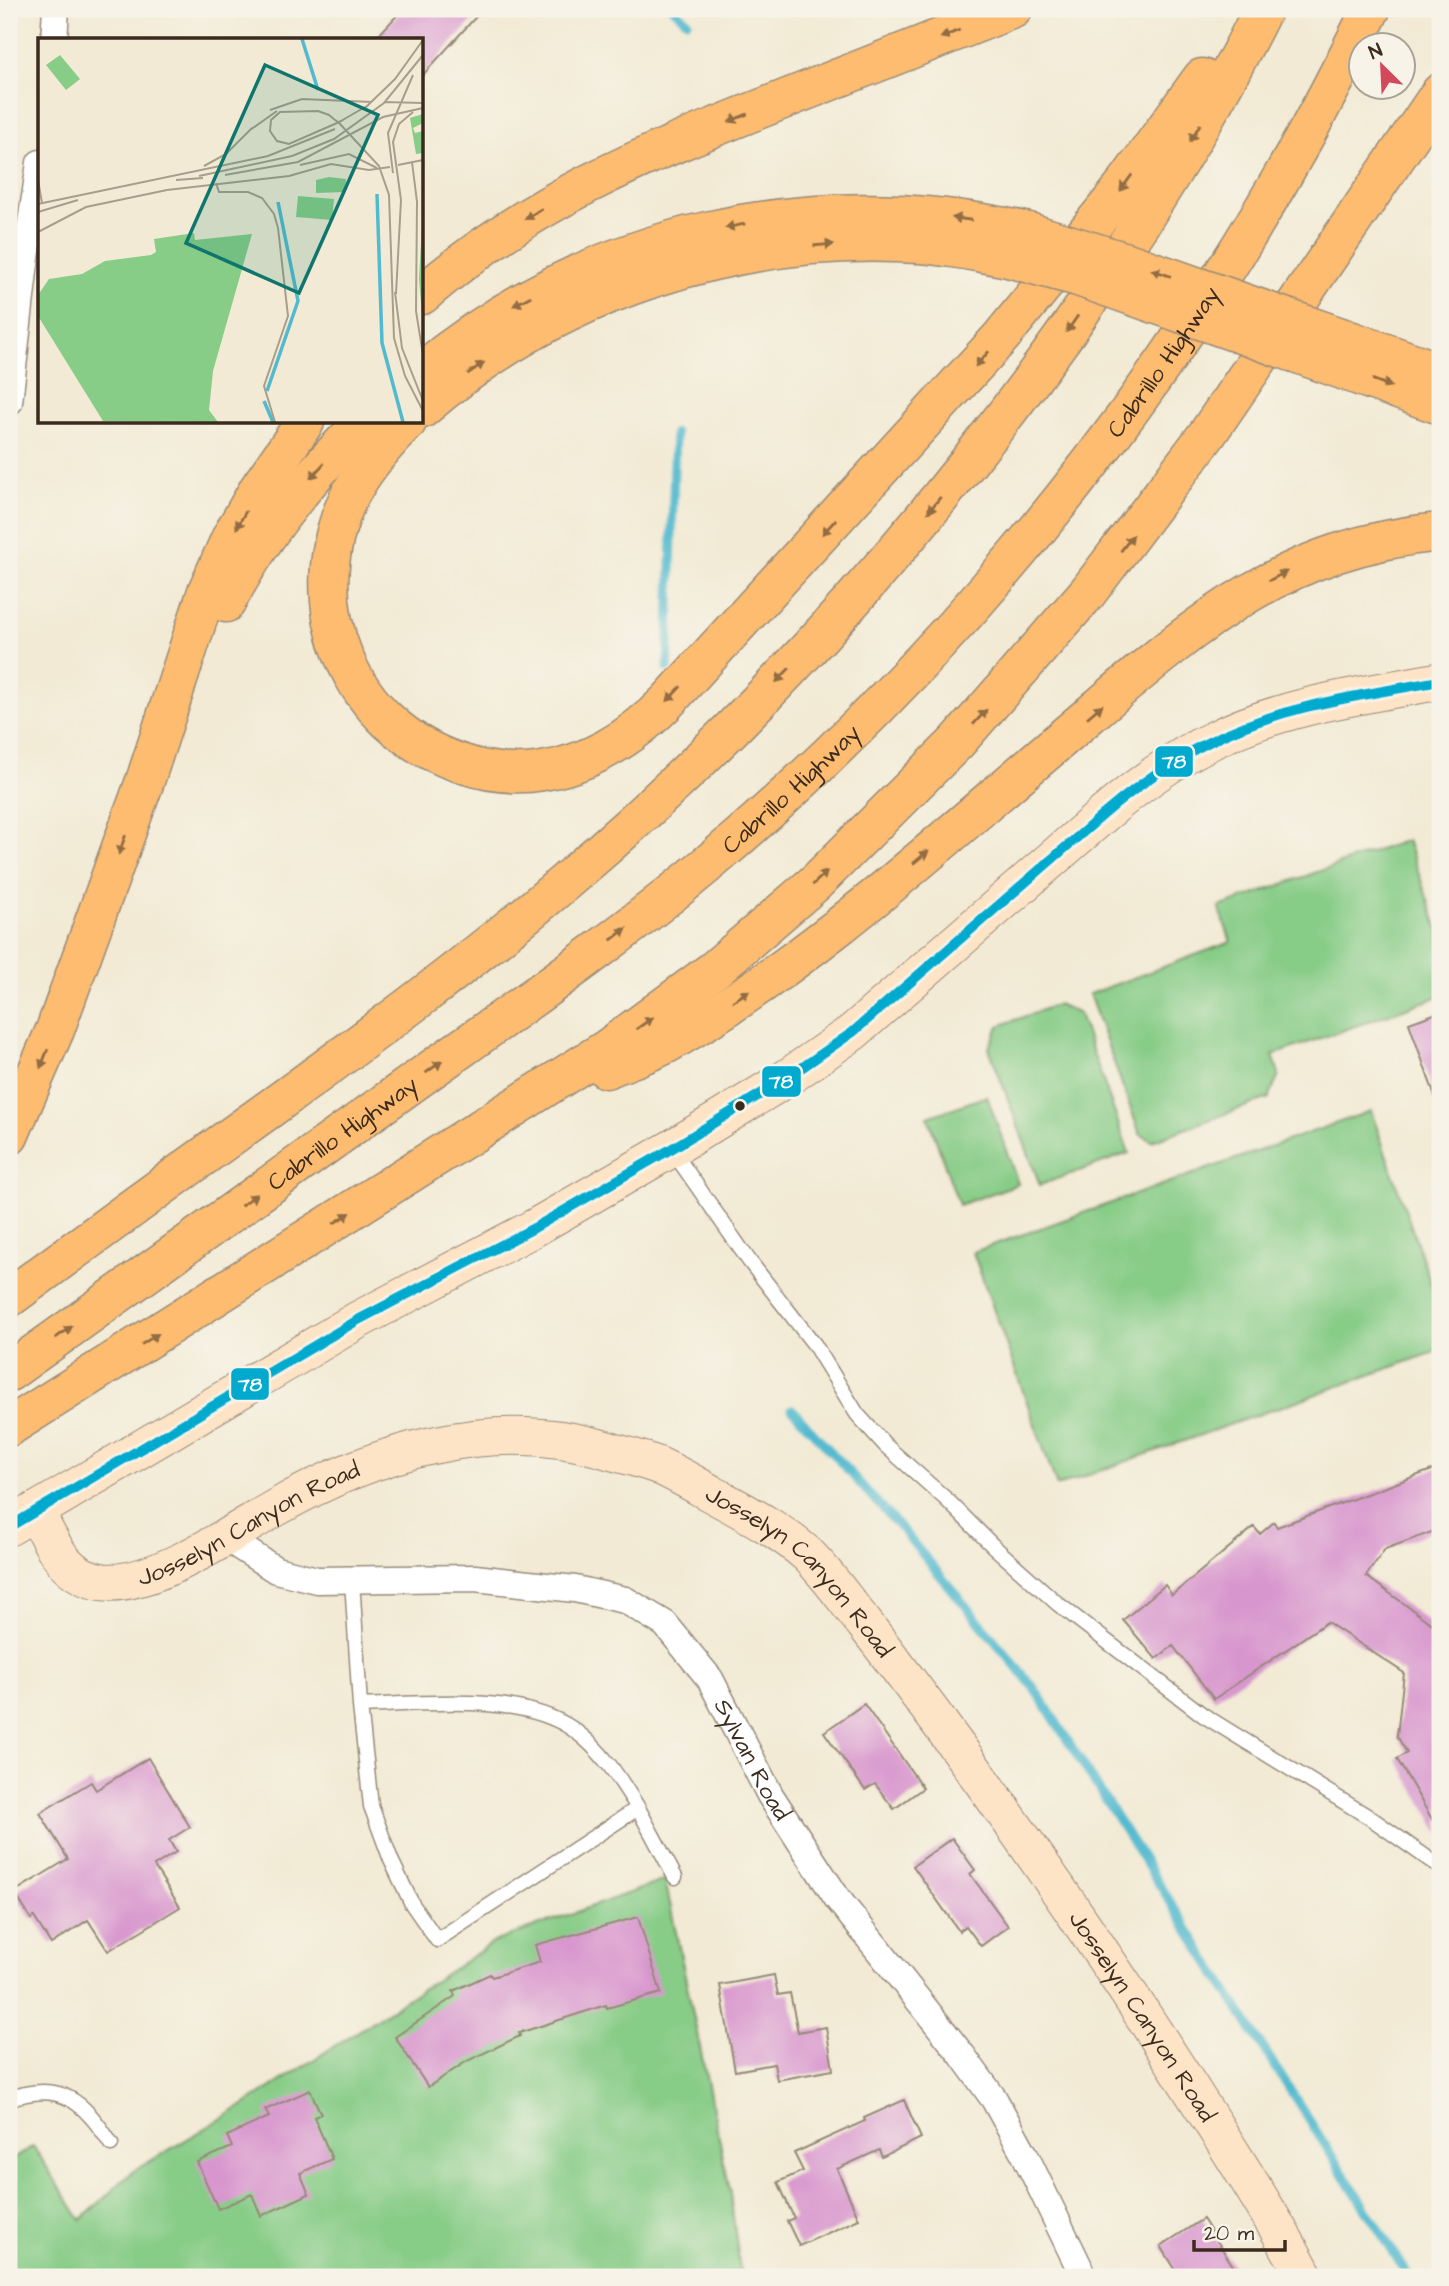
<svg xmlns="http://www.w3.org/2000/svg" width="1449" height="2286" viewBox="0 0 1449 2286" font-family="'Architects Daughter',sans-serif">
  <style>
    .green { fill: #87cc87; stroke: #617b52; stroke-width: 2 }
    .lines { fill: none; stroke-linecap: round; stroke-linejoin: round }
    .stream { stroke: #51bacf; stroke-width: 9 }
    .building { fill: #d896ce }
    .lane-casing { stroke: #968a79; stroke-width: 17 }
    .street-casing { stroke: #968a79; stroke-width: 29 }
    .secondary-casing { stroke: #968a79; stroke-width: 39 }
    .highway-casing { stroke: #968a79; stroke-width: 41 }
    .lane { stroke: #fff; stroke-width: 14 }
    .street { stroke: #fff; stroke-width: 26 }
    .secondary { stroke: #fee4c6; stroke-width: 37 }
    .highway { stroke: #fdbc70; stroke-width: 38 }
    .highway-bridge-casing { stroke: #968a79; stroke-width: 41; stroke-linecap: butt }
    .highway-bridge { stroke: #fdbc70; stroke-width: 38 }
    .bus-1-casing { stroke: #f7f3e8; stroke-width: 16 }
    .bus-1 { stroke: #00a9ce; stroke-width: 10 }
    .oneway { fill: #926c43 }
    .bus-dot { fill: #3b2a1e; stroke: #f7f3e8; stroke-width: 2.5 }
    .labels { text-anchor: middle; stroke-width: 6; stroke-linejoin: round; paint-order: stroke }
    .street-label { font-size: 24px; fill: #3b2a1e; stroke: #f7f3e8 }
    .inset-river { fill: none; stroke: #51bacf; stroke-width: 3.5 }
    .inset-road { fill: none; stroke: #a99d8b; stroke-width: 2 }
    .view { fill: #0f766e; fill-opacity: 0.15; stroke: #0f766e; stroke-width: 3.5 }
    .inset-edge { fill: none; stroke: #3b2a1e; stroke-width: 3.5 }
    .line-badge { stroke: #f7f3e8; stroke-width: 2.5 }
    .badge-label { font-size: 19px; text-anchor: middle; font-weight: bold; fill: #fff }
  </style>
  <rect width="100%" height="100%" fill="#f7f3e8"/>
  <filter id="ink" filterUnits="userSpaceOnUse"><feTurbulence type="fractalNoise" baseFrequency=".0143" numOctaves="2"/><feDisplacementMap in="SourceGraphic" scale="14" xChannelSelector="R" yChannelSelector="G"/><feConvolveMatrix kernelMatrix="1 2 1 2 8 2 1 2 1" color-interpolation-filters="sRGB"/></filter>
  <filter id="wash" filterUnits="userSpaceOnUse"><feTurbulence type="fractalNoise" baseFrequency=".00686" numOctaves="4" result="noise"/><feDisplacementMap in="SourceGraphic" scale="28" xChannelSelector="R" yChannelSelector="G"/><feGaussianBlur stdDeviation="1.57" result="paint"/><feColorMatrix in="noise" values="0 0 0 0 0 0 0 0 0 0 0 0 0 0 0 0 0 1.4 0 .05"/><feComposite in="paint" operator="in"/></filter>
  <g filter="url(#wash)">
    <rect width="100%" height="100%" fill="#f2ead4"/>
    <path class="green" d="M1407,840L1440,935V996L1273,1055L1279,1074L1269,1098L1152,1141L1140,1134L1089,994L1231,942L1219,907Z
      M1058,1004L1079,1014L1129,1153L1040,1185L989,1048L999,1026Z
      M987,1096L1018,1184L959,1205L928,1117Z
      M1371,1111L1440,1309V1350L1057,1486L973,1252Z
      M665,1880L729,2186L741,2277H9V2162L33,2146L81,2220L132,2172L241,2107L496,1941Z"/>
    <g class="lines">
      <path class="stream" d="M674,9L687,21
        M668,668L675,433
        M792,1409L904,1532L1035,1689L1409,2277"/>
    </g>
    <g id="blocks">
      <path class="building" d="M403,9H483L422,76V40H374Z
        M1440,1012V1101L1437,1102L1409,1023Z
        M1440,1467V1529L1385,1549L1366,1576L1440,1630V1833L1397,1759L1407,1753L1397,1736L1404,1673L1327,1622L1214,1699L1173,1646L1156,1659L1123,1620L1165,1585L1172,1595L1254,1527L1260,1534L1274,1522L1277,1527Z
        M864,1704L923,1788L894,1809L875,1784L865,1790L824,1732Z
        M148,1758L190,1827L169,1840L176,1852L154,1866L180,1907L108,1951L88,1920L51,1944L34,1917L31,1919L14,1892L68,1859L40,1813L91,1782L96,1790Z
        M952,1838L975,1870L970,1874L1008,1926L981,1946L966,1926L959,1931L913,1866Z
        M638,1917L661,1993L607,2008L606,2005L519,2033L520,2036L467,2061L428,2087L395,2037L455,1996L453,1991L490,1974L492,1977L540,1962L535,1945Z
        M774,1975L778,1995L790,1993L798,2032L826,2027L833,2070L777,2080L774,2064L735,2071L720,1985Z
        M310,2090L321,2114L314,2117L332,2159L300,2173L309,2194L261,2216L252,2194L218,2209L197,2162L232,2147L227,2136L269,2117L265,2110Z
        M904,2100L921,2138L882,2157L879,2150L837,2169L859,2219L799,2246L787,2221L794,2218L778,2182L803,2171L794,2153L865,2121L864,2118Z
        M1203,2219L1240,2277H1180L1161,2246Z"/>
    </g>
  </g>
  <g filter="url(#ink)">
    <use href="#blocks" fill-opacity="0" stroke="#968a79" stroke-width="2"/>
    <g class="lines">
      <defs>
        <path id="lane" d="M672,1150L750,1262L814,1344L857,1414L886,1446L947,1500L993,1546L1058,1604L1203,1715L1372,1819L1440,1867
          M352,1580L360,1706L371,1806L391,1860L412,1904L437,1940L638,1808C620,1779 602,1750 574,1730C522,1692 421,1704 360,1706
          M638,1808L675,1877
          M9,2099C60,2080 84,2101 111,2144"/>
        <g id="street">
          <path d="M54,40L56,9"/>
          <path d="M9,402L24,271L40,163"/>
          <path id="s1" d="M226,1538L276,1570L317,1580L475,1578L575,1589L625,1600L665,1624L710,1679L770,1795L837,1898L962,2055L994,2099L1025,2155L1084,2277"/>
        </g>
        <g id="secondary">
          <path id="s2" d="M35,1511C52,1543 63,1577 104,1582C151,1587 231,1534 272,1510C372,1452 492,1415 607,1450C624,1455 641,1459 657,1465C676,1473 694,1484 712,1494C745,1512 780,1530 808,1555C828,1575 846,1601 864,1623C905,1676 945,1730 984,1784C1063,1894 1138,2005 1210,2119C1243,2171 1276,2223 1305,2277"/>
          <path d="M9,1527L358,1320L534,1228L671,1149L787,1078L853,1032L1104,814C1137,786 1170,761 1209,742C1279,706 1363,695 1440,681"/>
        </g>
        <g id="highway">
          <path d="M422,295C526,203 643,155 770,105C851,73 932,41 1013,9"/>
          <path d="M1341,337L1440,372"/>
          <path d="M1323,363L1440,405"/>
          <path d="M422,371C592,231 814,183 1029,232"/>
          <path d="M422,409C558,291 739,232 919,244C949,246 978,252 1008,258"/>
          <path d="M407,422C384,445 361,471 347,501C300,606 349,727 460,763C486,772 515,776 543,771C592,763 631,738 666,703L1001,337L1121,190L1202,78"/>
          <path d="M226,603C262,534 309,476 364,422"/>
          <path d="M606,1069C627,1060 651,1053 670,1042C812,961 934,847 1059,741C1182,637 1271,548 1440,532"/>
          <path d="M9,1136L55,1030L145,781L207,591L231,537L259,488L305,422"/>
          <path d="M9,1298C95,1235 181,1172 268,1110C369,1037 470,963 565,882C714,756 849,613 970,460C1081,320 1183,170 1263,9"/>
          <path id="s3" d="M9,1372C150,1271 291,1170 432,1069C531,999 631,930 723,851C994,618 1215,331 1371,9"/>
          <path d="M9,1427L608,1048L715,969L815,883L957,742L1088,592L1208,433L1440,93"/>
        </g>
      </defs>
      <use href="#lane" class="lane-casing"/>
      <use href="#street" class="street-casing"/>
      <use href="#secondary" class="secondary-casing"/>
      <use href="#highway" class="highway-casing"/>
      <use href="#lane" class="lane"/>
      <use href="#street" class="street"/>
      <use href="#secondary" class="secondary"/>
      <use href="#highway" class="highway"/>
      <defs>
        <path id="highway-bridge" d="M1029,232L1133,264L1341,337
          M1008,258L1078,277L1323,363"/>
      </defs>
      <use href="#highway-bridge" class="highway-bridge-casing"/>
      <use href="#highway-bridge" class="highway-bridge"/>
      <defs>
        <path id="bus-1" d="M9,1527L358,1320L534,1228L671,1149L787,1078L853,1032L1104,814C1137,786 1170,761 1209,742C1279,706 1363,695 1440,681"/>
      </defs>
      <use href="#bus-1" class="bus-1-casing"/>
      <use href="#bus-1" class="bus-1"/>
    </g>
    <defs><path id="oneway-solid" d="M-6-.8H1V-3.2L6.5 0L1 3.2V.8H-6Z" transform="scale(1.75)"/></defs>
    <g class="oneway">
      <use href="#oneway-solid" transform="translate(950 34) rotate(158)"/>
      <use href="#oneway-solid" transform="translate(738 118) rotate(158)"/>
      <use href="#oneway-solid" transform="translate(1195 133) rotate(120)"/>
      <use href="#oneway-solid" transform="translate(1126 183) rotate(126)"/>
      <use href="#oneway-solid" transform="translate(533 214) rotate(148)"/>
      <use href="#oneway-solid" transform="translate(962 219) rotate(-172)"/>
      <use href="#oneway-solid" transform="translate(735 226) rotate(169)"/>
      <use href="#oneway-solid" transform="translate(824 245) rotate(-4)"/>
      <use href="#oneway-solid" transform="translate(1161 273) rotate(-161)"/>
      <use href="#oneway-solid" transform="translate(522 301) rotate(151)"/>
      <use href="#oneway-solid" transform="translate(1072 324) rotate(125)"/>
      <use href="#oneway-solid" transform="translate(982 359) rotate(132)"/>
      <use href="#oneway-solid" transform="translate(476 368) rotate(-35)"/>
      <use href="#oneway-solid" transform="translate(1382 383) rotate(20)"/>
      <use href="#oneway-solid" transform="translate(317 471) rotate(133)"/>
      <use href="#oneway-solid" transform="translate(934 505) rotate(129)"/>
      <use href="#oneway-solid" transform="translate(241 520) rotate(119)"/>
      <use href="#oneway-solid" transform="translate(829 527) rotate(133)"/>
      <use href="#oneway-solid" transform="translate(1127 543) rotate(-52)"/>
      <use href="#oneway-solid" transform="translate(1278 576) rotate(-27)"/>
      <use href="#oneway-solid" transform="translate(783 675) rotate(134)"/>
      <use href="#oneway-solid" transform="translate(674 694) rotate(133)"/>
      <use href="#oneway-solid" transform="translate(1095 711) rotate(-40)"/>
      <use href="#oneway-solid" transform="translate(980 717) rotate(-48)"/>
      <use href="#oneway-solid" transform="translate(122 845) rotate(110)"/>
      <use href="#oneway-solid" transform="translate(921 857) rotate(-40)"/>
      <use href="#oneway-solid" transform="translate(820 878) rotate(-43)"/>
      <use href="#oneway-solid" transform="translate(619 934) rotate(-37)"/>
      <use href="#oneway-solid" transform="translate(741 996) rotate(-33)"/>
      <use href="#oneway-solid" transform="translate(645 1023) rotate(-35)"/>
      <use href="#oneway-solid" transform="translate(44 1059) rotate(112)"/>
      <use href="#oneway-solid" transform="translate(434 1067) rotate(-36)"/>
      <use href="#oneway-solid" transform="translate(249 1200) rotate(-36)"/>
      <use href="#oneway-solid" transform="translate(342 1218) rotate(-32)"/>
      <use href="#oneway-solid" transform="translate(64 1332) rotate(-35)"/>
      <use href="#oneway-solid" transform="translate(150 1339) rotate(-32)"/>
    </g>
  </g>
  <circle class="bus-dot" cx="740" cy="1106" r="6"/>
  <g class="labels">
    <g class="street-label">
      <text dy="8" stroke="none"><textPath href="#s3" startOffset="1544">Cabrillo Highway</textPath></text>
      <text dy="8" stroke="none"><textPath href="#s3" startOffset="976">Cabrillo Highway</textPath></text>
      <text dy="8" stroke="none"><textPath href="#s3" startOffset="410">Cabrillo Highway</textPath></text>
      <text dy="8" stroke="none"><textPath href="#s2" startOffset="262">Josselyn Canyon Road</textPath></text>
      <text dy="8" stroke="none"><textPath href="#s2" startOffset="872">Josselyn Canyon Road</textPath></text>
      <text dy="8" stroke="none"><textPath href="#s1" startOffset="620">Sylvan Road</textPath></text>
      <text dy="8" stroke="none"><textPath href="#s2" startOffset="1438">Josselyn Canyon Road</textPath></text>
    </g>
  </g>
  <g transform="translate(38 38)">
    <rect width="385" height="385" fill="#f2ead4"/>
    <path d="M22,17L42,41L28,52L8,27ZM385,76V85L375,90L377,95L385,93V115L378,116L372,80ZM291,139L308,141L307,154L278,155V142ZM260,158L296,161L294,182L258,179ZM385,170V288L381,241ZM156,195L157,202L214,196L175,333L171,372L180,384L65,383L0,278V257L11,241L44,236L67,223L113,217L118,214L116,201Z" fill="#87cc87"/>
    <path class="inset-river" d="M264,1L280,52M339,156L344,305L365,384M229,353L260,263L240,164M226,363L235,384"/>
    <path class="inset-road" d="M346,64L385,65M329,68L308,80L303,83L299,85L251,106L239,103L232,93L233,82L242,74L280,73L291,77L297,82L300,84L302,86L341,128L351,157L356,300L367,338L385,373M327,70L357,41L385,2M232,72L264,61L334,64M212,92L239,73M374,124L379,164L378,273L385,317M262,127L311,116L339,130M360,127L385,122M166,128L188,116L214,90M355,135L350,95L375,37M187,137L260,124L345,79L385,70M161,138L254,118L296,101L346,65L385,17M0,142L4,165M138,142L165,140M178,145L181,154H210L224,160L236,176L240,190L250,278L226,348L237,384M0,166L230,118L297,91M0,174L40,162M0,194L48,169L129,152L251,138L293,126L331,132L352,129M357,254L364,310L385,363M358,256L363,162L355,104L361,86L375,74"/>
    <path class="view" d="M227,27L340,77L261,255L148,205Z"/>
    <rect width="385" height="385" class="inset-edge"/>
  </g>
  <g class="line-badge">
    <rect x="1154" y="745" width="40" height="33" rx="7" fill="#00a9ce"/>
    <rect x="761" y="1065" width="41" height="33" rx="7" fill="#00a9ce"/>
    <rect x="230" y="1367" width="40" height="34" rx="7" fill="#00a9ce"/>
  </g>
  <g class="badge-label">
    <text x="1174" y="768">78</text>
    <text x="781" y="1088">78</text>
    <text x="250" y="1391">78</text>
  </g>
  <rect width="1449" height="2286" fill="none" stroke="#f7f3e8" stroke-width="35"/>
  <g transform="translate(1382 66) rotate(336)"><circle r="33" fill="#f7f3e8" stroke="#aca397" stroke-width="2"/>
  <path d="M0-5L12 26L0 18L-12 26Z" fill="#d1495b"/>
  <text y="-10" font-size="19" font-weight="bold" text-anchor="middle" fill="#3b2a1e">N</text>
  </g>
  <path d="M1194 2240v10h91v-10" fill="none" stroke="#3b2a1e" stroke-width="3.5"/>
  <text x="1204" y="2240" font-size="21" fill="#3b2a1e" stroke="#f7f3e8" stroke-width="5" paint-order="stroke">20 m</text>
</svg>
